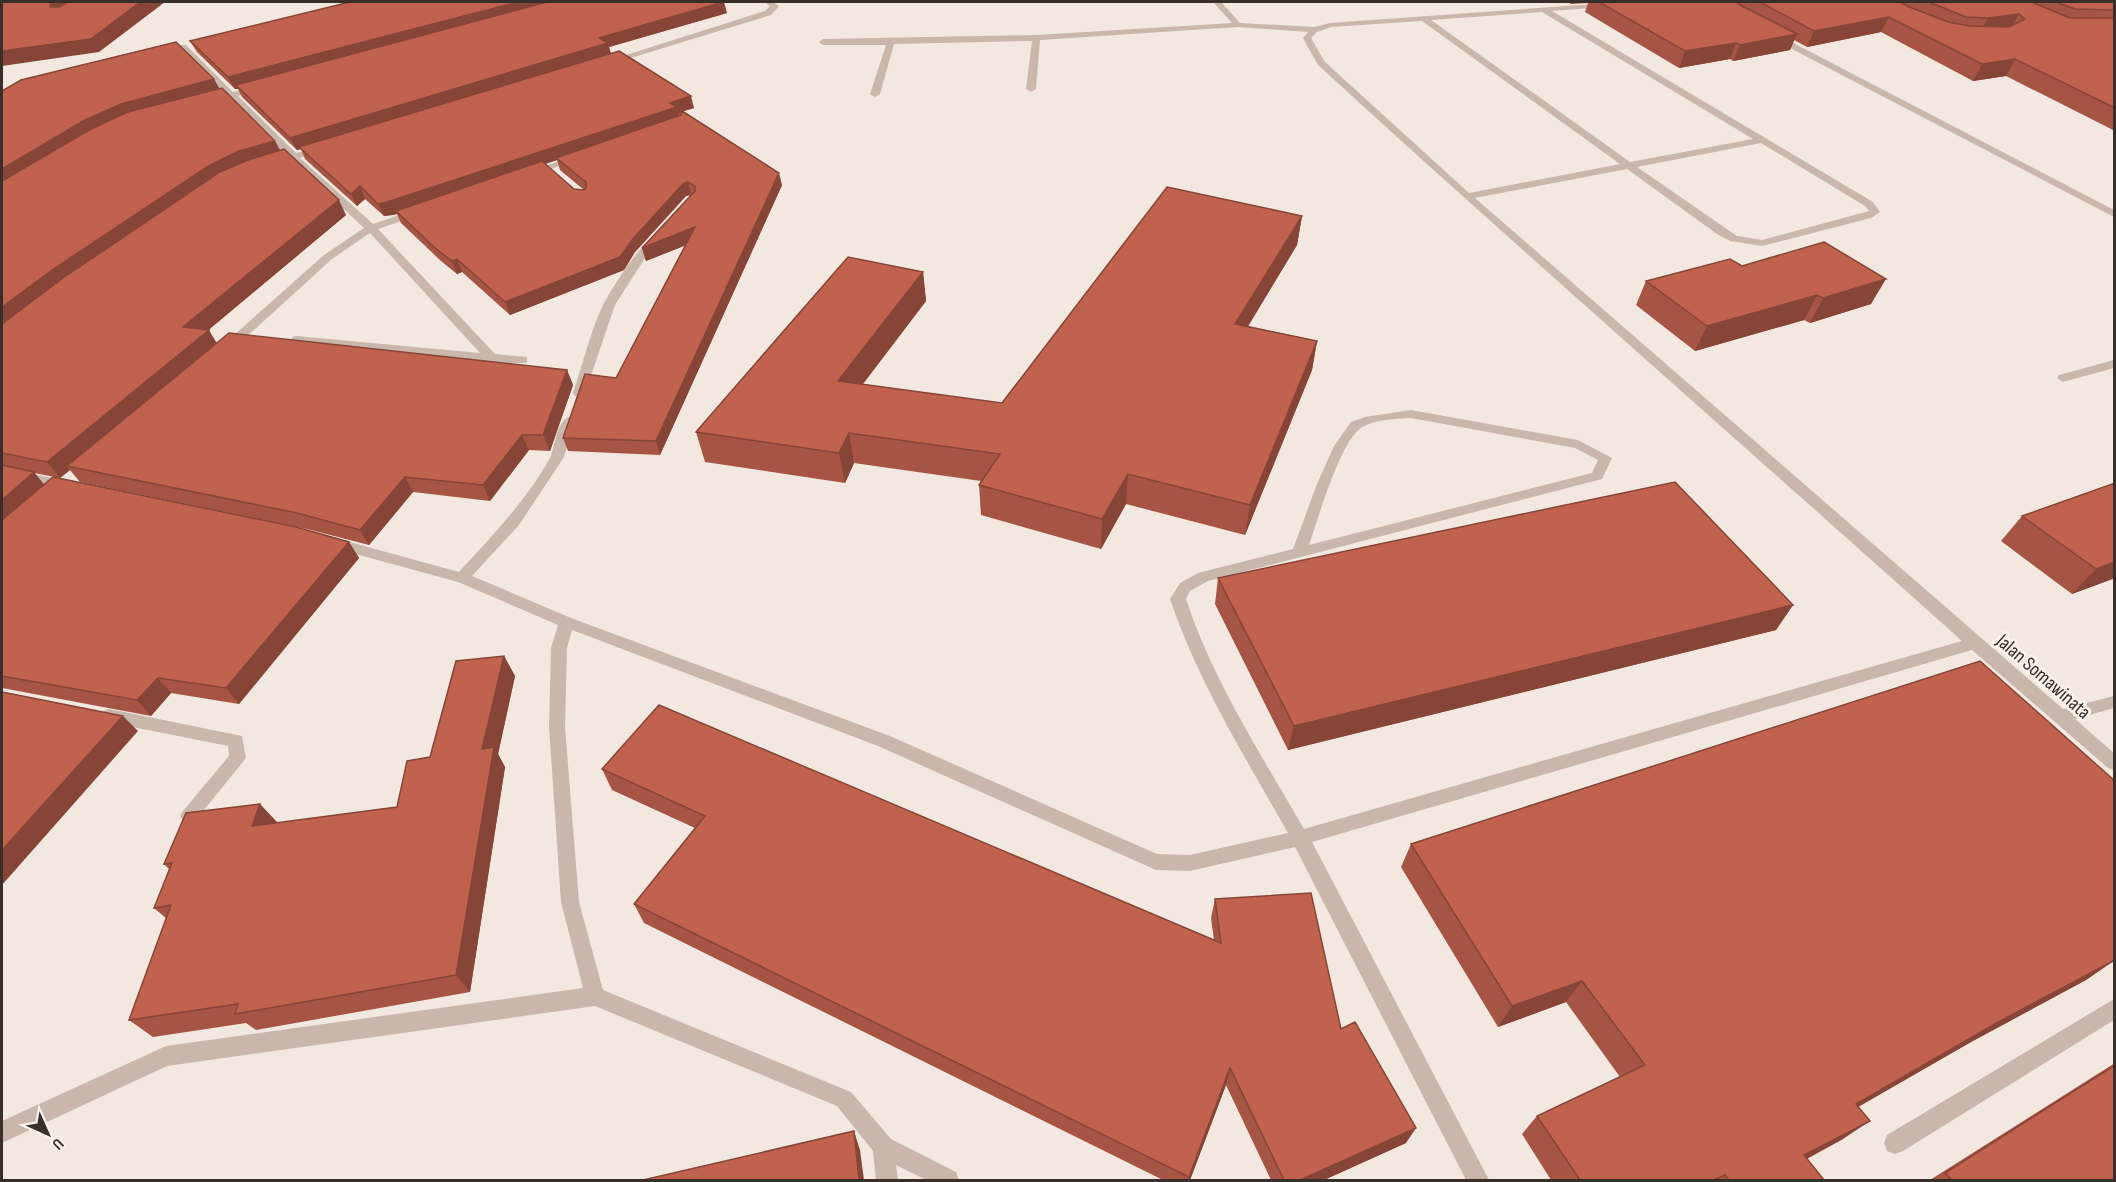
<svg xmlns="http://www.w3.org/2000/svg" width="2116" height="1182" viewBox="0 0 2116 1182" font-family="'Sofia Sans Condensed',sans-serif">
  <style>
    .lines { fill: none; stroke-linecap: round; stroke-linejoin: round }
    .minor { fill: #cab7ab; fill-rule: evenodd }
    .wall { fill: #a65443; fill-rule: evenodd }
    .shaded-wall { fill: #874537 }
    .building { fill: #c1624e; stroke: #874537; stroke-width: 1.5 }
    .labels { text-anchor: middle; stroke-width: 6; stroke-linejoin: round; paint-order: stroke }
    .street-label { font-size: 20px; fill: #382e2a; stroke: #faf2ec }
  </style>
  <rect width="100%" height="100%" fill="#f2e8df"/>
  <g class="lines">
    <path class="minor" d="M764,2H773L779,6L771,15L611,64L604,62L765,11L770,6Z
      M1213,2H1221L1240,23L1314,27L1330,23L1608,3V7H1605L1552,11L1873,202L1880,212L1871,218L1762,246L1730,241L1717,234L1627,169L1475,198L2063,709L2114,696V708L2075,719L2114,753V770L2108,768L1972,650L1312,842L1489,1180H1466L1295,847L1190,871L1156,870L878,746L572,630L567,648L565,727L579,902L603,990L851,1092L891,1139L956,1172L959,1180H926L896,1165L898,1180H876L873,1151L837,1106L595,1006L167,1066L2,1143V1121L166,1046L583,988L561,902L549,727L551,648L558,625L458,582L330,547L328,543L335,538L459,572C492,536 526,501 550,458C555,447 557,420 569,417L575,421L564,457L519,525L472,576L571,618L890,736L1157,854L1190,855L1288,833C1245,757 1198,682 1170,599L1180,583L1198,573L1293,549L1317,484L1334,446L1351,422L1365,417L1411,410L1578,440L1612,458L1602,479L1208,581L1190,591L1186,599C1213,681 1261,754 1304,829L1962,641C1748,449 1530,259 1318,65L1303,38L1308,32L1238,27L1040,40L1036,89L1031,92L1026,89L1032,41L894,44L880,94L875,97L870,94L886,45H823L819,42L823,39L1036,35L1232,23ZM1542,12L1753,139L1630,162L1431,20ZM1422,21L1620,164L1469,193L1325,62L1311,38L1317,32L1331,27ZM1761,143L1865,206L1869,211L1762,240L1737,236L1637,167ZM1411,418L1575,448L1598,460L1592,473L1309,545C1318,519 1340,442 1361,428C1375,419 1395,419 1411,418Z
      M1774,33L2114,210V217L1771,38L1770,36Z
      M180,45H186L233,92L262,85V89L238,96L296,153L324,146V150L300,158L373,224L414,210H422V214L378,229L495,354L527,357V363H493L292,343V337L296,336L480,353L370,233L332,259L233,349H225V343L324,255L364,228L292,161L272,165V161L287,156L230,98L207,103V99L225,94L180,49Z
      M573,156L581,158L535,175L526,173Z
      M656,236L661,239L645,258L615,305L585,393L583,396H575L573,393C583,364 590,332 603,305C611,290 641,241 656,236Z
      M2114,360V368L2063,382L2057,378L2059,375Z
      M2,468L68,481L75,486L68,491L2,476Z
      M109,709L242,736L246,758L195,821L189,824L183,821L180,816L183,811L229,756L228,746L103,721L101,716L103,711Z
      M2114,999V1020L1903,1151L1895,1154L1887,1151L1884,1143L1887,1135Z"/>
  </g>
  <path class="wall" d="M1568,2H1736L1737,3L1738,2H2115V131L2006,76L1973,81L1881,32L1807,47L1794,40L1790,50L1733,61L1730,59L1679,68L1585,12L1588,3L1571,4Z
    M727,13L609,47L611,54L694,108L683,111L782,185L660,455L568,451L563,438L616,378L686,245L646,261L642,248L691,195L686,196L635,252L624,270L510,315L462,272L457,274L441,261L401,223L397,214L384,216L365,199L357,206L305,159L301,149L297,150L242,97L238,89H235L197,52L190,41ZM557,160L560,170L584,190L574,189L545,164Z
    M219,88L280,150L346,215L208,330L217,343L567,370L573,385L550,451L529,450L490,501L413,492L369,545L307,529L80,482L70,470L60,478L34,473L44,485L349,542L359,558L239,704L171,693L151,716L2,688V91Z
    M1302,216L1297,245L1248,326L1317,341L1312,370L1245,535L1126,504L1101,549L981,515L979,485L981,481L854,463L845,483L705,462L696,432L923,272L926,301L863,384L1002,403Z
    M1742,266L1871,304L1810,323L1804,320L1695,351L1636,305L1646,281Z
    M2022,516L2115,578L2072,594L2001,541Z
    M1218,578L1793,605L1776,630L1288,750L1215,604Z
    M504,656L515,676L498,754L505,767L470,992L256,1030L246,1023L153,1037L129,1020L167,919L154,908L169,869L164,864L278,823L397,807L430,757Z
    M602,769L1214,940L1211,918L1215,899L1341,1029L1406,1143L1324,1180H1271L1226,1085L1190,1180H1163L644,923L634,904L695,828L612,790Z
    M1411,844L2115,960L2086,980L1971,1042L1858,1107L1843,1139L1807,1159L1824,1180H1551L1522,1134L1537,1116L1620,1077L1566,1002L1498,1027L1401,867Z
    M2115,1063V1180H1930Z"/>
  <path class="shaded-wall" d="M51,2H77L58,21L50,7Z
    M140,2H165L99,52L2,66V51Z
    M518,2H564L236,85L238,89H235L228,77Z
    M724,2L727,13L609,47L611,55L299,147L301,149L297,150L290,138L599,38Z
    M2019,14L2010,30L1979,34L1988,18Z
    M1889,17L1881,32L1807,47L1814,31Z
    M1797,34L1790,50L1733,61L1740,45Z
    M1736,43L1730,59L1679,68L1685,51Z
    M2015,59L2006,76L1973,81L1982,64Z
    M214,79L222,93L2,190V169L83,121L121,104Z
    M691,96L694,108L678,113L679,119L556,158L557,160L398,213L396,211L397,214L393,215L384,216L378,204Z
    M275,141L283,155L2,332V307L52,270L210,165L239,151Z
    M779,173L782,185L660,455L656,441Z
    M688,182L691,195L686,196L635,252L624,270L510,315L505,302L632,240L683,184Z
    M360,186L365,199L357,206L351,194Z
    M339,200L346,215L193,343L183,327Z
    M1302,216L1297,245L1232,353L1235,324Z
    M695,227L699,240L646,261L642,248Z
    M457,259L462,272L457,274L452,261Z
    M923,272L926,301L843,410L838,381Z
    M1886,279L1871,304L1810,323L1823,298Z
    M1817,295L1804,320L1695,351L1707,326Z
    M209,330L218,346L67,466L70,470L60,478L47,462Z
    M1317,341L1312,370L1245,535L1250,505Z
    M567,370L573,385L550,451L543,435Z
    M849,433L854,463L845,483L839,453Z
    M522,435L529,450L490,501L483,485Z
    M34,472L47,488L2,527V500Z
    M1128,474L1126,504L1101,549L1102,519Z
    M405,477L413,492L369,545L360,530Z
    M349,542L359,558L239,704L226,688Z
    M2115,562V578L2072,594L2096,569Z
    M1793,605L1776,630L1288,750L1294,726Z
    M504,656L515,676L498,754L505,767L470,992L456,975L482,749Z
    M158,678L171,693L151,716L137,700Z
    M123,716L138,731L2,885V850Z
    M260,804L278,823L252,826Z
    M2115,960L2086,980L1971,1042L1830,1123L1856,1104L2000,1021Z
    M1582,981L1566,1002L1498,1027L1512,1006Z
    M1230,1068L1226,1085L1190,1180H1188Z
    M1870,1121L1843,1139L1779,1173L1804,1155Z
    M1416,1128L1406,1143L1324,1180H1300Z
    M854,1131L860,1150L864,1180H859Z"/>
  <path class="building" d="M2,2H51L50,7H59L68,2H140L91,39L2,51Z
    M350,2H518L228,77L190,41Z
    M547,2H723L599,38L608,43L290,138L236,85Z
    M1599,2H1736L1742,6L1797,34L1740,45L1736,43L1685,51Z
    M1760,2H1899L1907,6L1948,22L1970,26L2009,27L2025,19L2019,14L1988,18L1966,17L1929,2H2031L2070,18H2115V108L2015,59L1982,64L1889,17L1814,31Z
    M2056,2H2115V10L2075,9Z
    M176,42L214,79L121,104L83,121L2,169V91L21,80Z
    M619,51L691,96L670,103L677,107L387,202L378,204L360,186L351,194L299,147Z
    M222,88L275,141L239,151L210,165L52,270L2,307V181L91,129L128,112Z
    M682,111L779,173L656,441L563,438L585,374L616,378L695,227L642,248L695,191V186L688,182L683,184L632,240L620,257L505,302L457,259L452,261L435,248L396,211L542,161L574,189L584,190L586,188V182L556,158L681,115Z
    M284,149L339,200L183,327L209,330L47,462L2,453V324L63,278L220,172L248,160Z
    M1167,187L1302,216L1235,324L1317,341L1250,505L1128,474L1102,519L979,485L1000,454L849,433L839,453L696,432L848,257L923,272L838,381L1002,403Z
    M1824,242L1886,279L1823,298L1817,295L1707,326L1646,281L1730,259L1742,266Z
    M229,333L567,370L543,435H522L483,485L405,477L360,530L297,513L67,466Z
    M2,465L34,472L2,500Z
    M53,477L296,527L349,542L226,688L158,678L137,700L2,676V520Z
    M1675,482L1793,605L1294,726L1218,578Z
    M2115,483V562L2096,569L2022,516Z
    M504,656L482,749L494,747L456,975L235,1014L238,1004L129,1020L171,905L154,908L172,863L164,864L186,813L260,804L252,826L397,807L407,761L430,757L456,661Z
    M1980,661L2115,781V960L2000,1021L1856,1104L1870,1121L1804,1155L1824,1180H1729L1725,1175L1714,1180H1580L1537,1116L1645,1065L1582,981L1512,1006L1411,844Z
    M2,692L123,716L2,850Z
    M659,705L1221,943L1215,899L1311,893L1341,1029L1355,1022L1416,1128L1300,1180H1284L1230,1068L1189,1177L634,904L705,816L602,769Z
    M2115,1065V1180H1952L1945,1173Z
    M854,1131L859,1180H643Z"/>
  <g class="labels">
    <g class="street-label">
      <text transform="translate(2044 676) rotate(41)" y="7">Jalan Somawinata</text>
    </g>
  </g>
  <rect width="2116" height="1182" fill="none" stroke="#382e2a" stroke-width="6"/>
  <g transform="translate(48 1134) rotate(135)" stroke="#faf2ec" stroke-width="4.5" paint-order="stroke">
  <path d="M0-4.5L10 22L0 15L-10 22Z" fill="#382e2a"/>
  <text y="-9" font-size="16" font-weight="bold" text-anchor="middle" fill="#382e2a">U</text>
  </g>
</svg>
